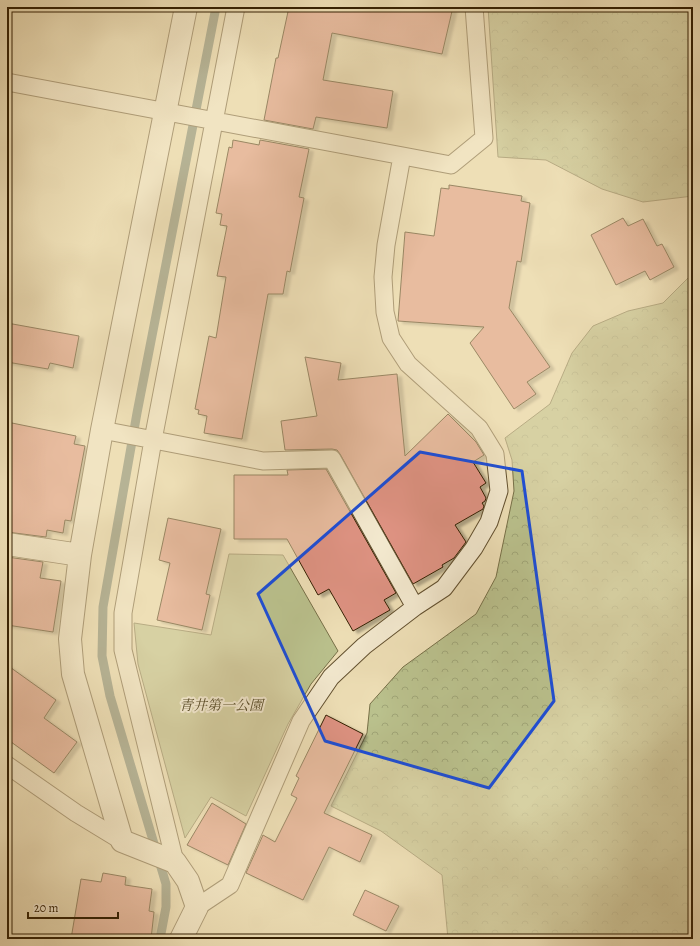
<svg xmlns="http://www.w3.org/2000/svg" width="700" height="946" viewBox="0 0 700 946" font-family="Alegreya,'Noto Serif JP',serif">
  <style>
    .forest { fill: url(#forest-crowns); stroke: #777048 }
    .park { fill: #bac18d; stroke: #777048 }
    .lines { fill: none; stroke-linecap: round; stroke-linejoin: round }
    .stream { stroke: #727e6d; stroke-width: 9 }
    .building { fill: #df9383; stroke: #342002; filter: url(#shadow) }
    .lane-casing { stroke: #62502f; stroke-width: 19 }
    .street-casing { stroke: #62502f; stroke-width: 24 }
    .lane { stroke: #f4ead0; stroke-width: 17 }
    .street { stroke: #f4ead0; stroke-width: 22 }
    .marked { fill: none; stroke: #1d4ed8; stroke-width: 3; stroke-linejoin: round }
    .labels { text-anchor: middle; stroke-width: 4; stroke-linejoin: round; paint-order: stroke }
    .park-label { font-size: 14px; font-style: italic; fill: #5c502c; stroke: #f4ead0 }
  </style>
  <defs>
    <pattern id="forest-crowns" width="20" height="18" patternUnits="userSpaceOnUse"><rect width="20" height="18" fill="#bac18d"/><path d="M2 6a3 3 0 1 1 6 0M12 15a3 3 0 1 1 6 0" fill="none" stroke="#a0a678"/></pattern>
    <filter id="shadow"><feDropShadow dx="4.5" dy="2.5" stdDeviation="1" flood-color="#0004"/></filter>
  </defs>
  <rect width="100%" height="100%" fill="#eedfb6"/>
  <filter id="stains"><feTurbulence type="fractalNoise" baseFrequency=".005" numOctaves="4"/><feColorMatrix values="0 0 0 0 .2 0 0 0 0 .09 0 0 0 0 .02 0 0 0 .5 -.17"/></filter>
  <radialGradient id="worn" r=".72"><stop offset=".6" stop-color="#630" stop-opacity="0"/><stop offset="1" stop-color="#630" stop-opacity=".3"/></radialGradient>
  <path class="forest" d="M488,7H693V196L643,202L602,189L546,160L498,157Z
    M693,273V939H448L442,875L381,831L331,806L367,733L370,704L403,667L476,614L496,577L514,491L512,460L505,438L550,404L572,353L593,326L628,311L663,303Z"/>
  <path class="park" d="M229,554L283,555L338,651L311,684L288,724L246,816L211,797L185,838L138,664L134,623L211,635Z"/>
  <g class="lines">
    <path class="stream" d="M160,939L166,907V884L110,696L102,656L103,607L137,413L216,7"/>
  </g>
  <path class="building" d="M289,7H453L442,54L332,33L323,80L393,91L387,128L316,117L313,129L264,120L276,58H278Z
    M233,140L259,145L260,140L309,149L299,197L304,198L290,272L287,271L283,294H268L242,439L204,433L207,416L198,414L199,410L195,409L209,336L216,338L226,277L217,276L227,226L220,225L222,214L216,213L229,147L232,148Z
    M449,185L522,196L521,201L530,203L521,262L517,261L509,308L550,367L527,382L536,394L514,409L470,343L484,327L398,321L405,232L434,236L441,188L449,189Z
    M623,218L628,226L643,219L657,246L662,244L674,267L650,280L645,271L616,285L591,235Z
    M7,323L79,336L73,368L50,363L48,369L7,362Z
    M305,357L341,363L338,380L397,374L405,456L448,414L476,442L484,455L473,462L486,483L480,487L486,498L485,501L482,503L484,506L483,509L455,525L466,542L454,558L442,565L443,567L413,584L340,454L337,450L332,449L285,450L281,421L317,416Z
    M7,422L76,436L74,444L85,446L71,521L65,520L63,533L47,530L46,537L7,532Z
    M326,469L396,593L384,600L390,610L353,631L329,589L318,595L287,539H234V475H288L287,470Z
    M168,518L221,529L206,594L210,595L202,630L157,620L170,563L159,560Z
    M7,557L43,562L40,578L61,581L53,632L7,625Z
    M7,665L56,700L44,718L77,742L54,773L7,739Z
    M326,715L363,734L324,813L372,835L360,862L329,847L303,900L246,873L263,835L275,842L297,798L291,795L299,778L296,776Z
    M212,803L246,824L228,865L187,845Z
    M103,873L126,877L125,885L152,889L149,911L154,912L151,939H71L81,879L101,882Z
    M365,890L399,906L386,931L353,915Z"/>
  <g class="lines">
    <defs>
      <path id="lane" d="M7,82L451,165L484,138L474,7
        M102,430L263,461L332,459L415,607
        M7,765L76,813L122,841
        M175,862L123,650V613L153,440L236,7
        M197,907L230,885L301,721L331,677L364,646L415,607L444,588L474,548L489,522L499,491L495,454L479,428L408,364L391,338L385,312L383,277L386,245L402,156"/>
      <path id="street" d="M7,544L80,555
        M181,939L197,907L188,881L175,862L122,841L73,674L70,639L80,555L102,430L186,7"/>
    </defs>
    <use href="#lane" class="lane-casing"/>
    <use href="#street" class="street-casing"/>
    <use href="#lane" class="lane"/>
    <use href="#street" class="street"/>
  </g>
  <path d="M0 0H700V946H0ZM420,452L522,471L554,701L489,788L325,741L258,594Z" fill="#eedfb6" fill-opacity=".55" fill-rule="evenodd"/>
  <path class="marked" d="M420,452L522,471L554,701L489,788L325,741L258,594Z"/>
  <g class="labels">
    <g class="park-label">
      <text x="221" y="710">青井第一公園</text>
    </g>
  </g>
  <rect width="700" height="946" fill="none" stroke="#eedfb6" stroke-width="24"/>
  <rect x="8" y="8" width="684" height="930" fill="none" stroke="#342002" stroke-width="2"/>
  <rect x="12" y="12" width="676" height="922" fill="none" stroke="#342002"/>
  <path d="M28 912v6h90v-6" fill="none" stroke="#342002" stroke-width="2"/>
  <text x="34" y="912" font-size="12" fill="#342002" stroke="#f4ead0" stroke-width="3" paint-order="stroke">20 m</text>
  <rect width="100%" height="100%" filter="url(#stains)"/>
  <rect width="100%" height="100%" fill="url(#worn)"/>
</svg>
